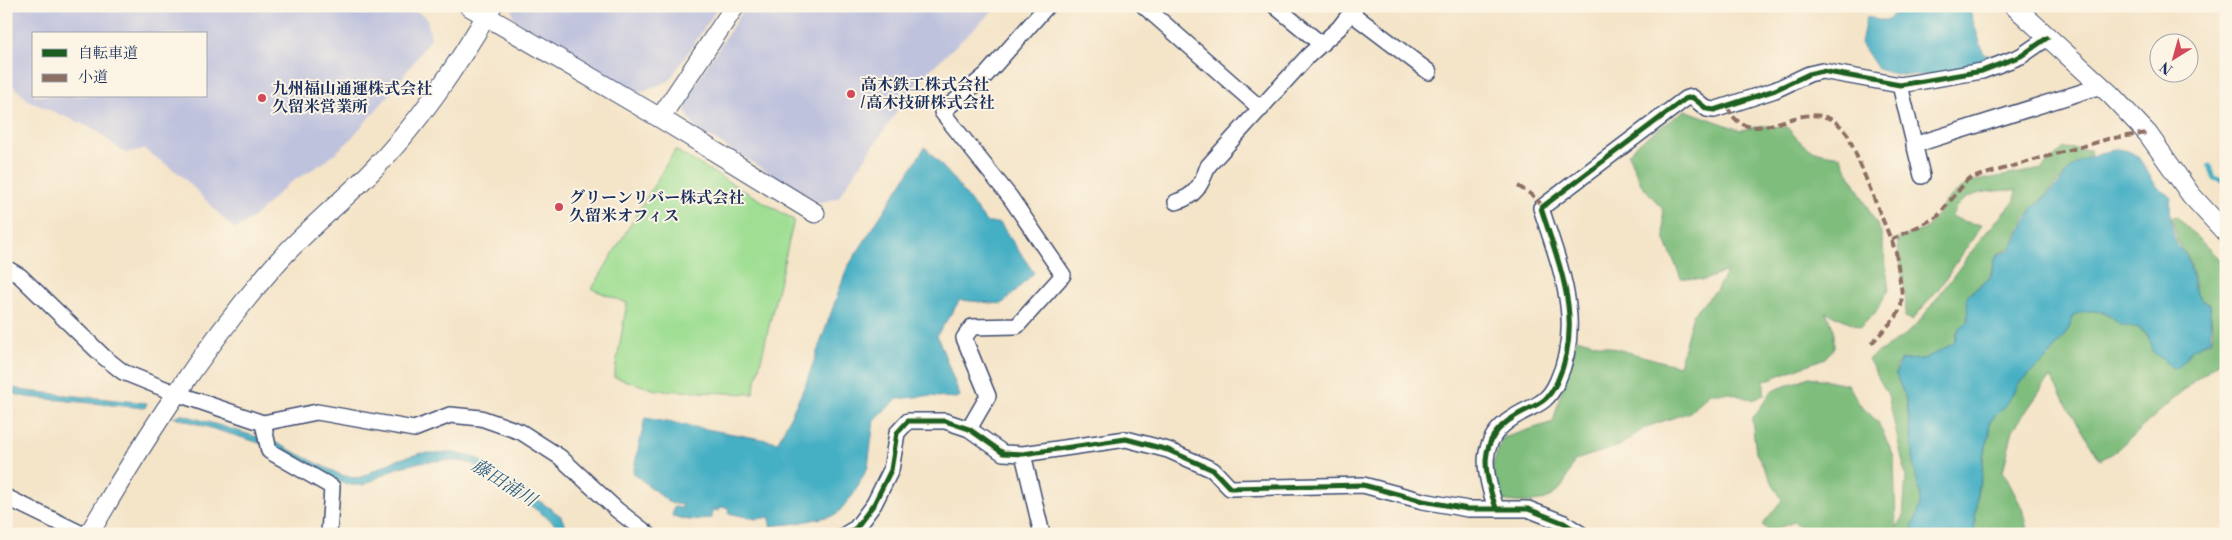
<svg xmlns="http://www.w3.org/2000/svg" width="2232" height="540" viewBox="0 0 2232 540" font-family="'Libre Bodoni','Noto Serif JP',serif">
  <rect width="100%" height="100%" fill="#fcf5e5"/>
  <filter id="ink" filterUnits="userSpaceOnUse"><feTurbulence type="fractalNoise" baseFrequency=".02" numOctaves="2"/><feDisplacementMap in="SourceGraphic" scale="10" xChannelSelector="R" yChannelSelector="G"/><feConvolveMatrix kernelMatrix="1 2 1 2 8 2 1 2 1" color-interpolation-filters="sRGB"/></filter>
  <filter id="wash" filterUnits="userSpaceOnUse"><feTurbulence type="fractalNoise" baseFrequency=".0096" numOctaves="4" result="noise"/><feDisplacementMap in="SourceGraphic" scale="20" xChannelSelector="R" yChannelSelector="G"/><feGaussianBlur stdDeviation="1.12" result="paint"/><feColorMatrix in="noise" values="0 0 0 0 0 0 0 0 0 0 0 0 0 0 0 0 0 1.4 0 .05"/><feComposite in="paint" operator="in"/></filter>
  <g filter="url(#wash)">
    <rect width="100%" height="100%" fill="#f4e4c8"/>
    <!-- industrial -->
    <path fill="#bfc2dd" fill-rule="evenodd" d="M 6,6 L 408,6 L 427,18 L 431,39 L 389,95 L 348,142 L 326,161 L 287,185 L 255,216 L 235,230 L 181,175 L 144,149 L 125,153 L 94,129 L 29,101 L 6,79 ZM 34,34 L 206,34 L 206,96 L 34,96 Z
      M 512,6 L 719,6 L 669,81 L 636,94 L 523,27 L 513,16 Z
      M 746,6 L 998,6 L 918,81 L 838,198 L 820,203 L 695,128 L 685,111 L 690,92 Z"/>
    <!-- green -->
    <path fill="#9fde93" stroke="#5d8678" d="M 675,150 L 794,220 L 753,394 L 656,390 L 614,377 L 627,303 L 592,289 Z"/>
    <!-- forest -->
    <path fill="#7fbd7d" stroke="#4d766e" d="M 1685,110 L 1740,130 L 1761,126 L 1787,127 C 1807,151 1810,151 1840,156 L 1881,232 L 1889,289 L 1875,313 L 1861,327 L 1826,312 L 1834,330 L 1834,348 L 1825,358 L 1764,381 L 1764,395 L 1753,400 L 1730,393 L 1710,393 L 1690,412 L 1646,427 L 1619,446 L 1575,460 C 1570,468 1568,477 1563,485 C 1548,507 1521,503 1499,500 L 1490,471 L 1503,438 L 1553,422 L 1576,338 L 1679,366 L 1693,314 L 1717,289 L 1727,271 L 1704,280 L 1681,278 L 1665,240 L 1662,208 L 1641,184 L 1628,154 L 1640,142 Z
      M 2064,148 L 2090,150 L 2091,154 L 2072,168 L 2034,207 L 2026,217 L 2011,247 L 1998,254 L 1994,260 L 1989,279 L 1968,294 L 1967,323 L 1956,333 L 1955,343 L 1924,359 L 1900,360 L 1896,367 L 1896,375 L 1906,400 L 1915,471 L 1920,491 L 1921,506 L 1910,534 L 1810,534 L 1794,522 L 1770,531 L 1762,525 L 1782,500 L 1756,453 L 1752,419 L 1772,391 L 1809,377 L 1848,384 L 1860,405 L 1878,422 L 1894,457 L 1896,528 L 1903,518 L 1906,477 L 1888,395 L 1868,359 L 1905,335 L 1919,322 L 1984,235 L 2015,200 L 2016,190 C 1993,191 1960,190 1952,216 L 1962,221 L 1982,225 L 1940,287 L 1912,320 L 1905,317 L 1906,303 L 1897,239 L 1926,229 L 1947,200 L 1969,182 L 2042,169 Z
      M 2176,216 L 2226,266 L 2225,358 L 2194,381 L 2113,453 L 2100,460 L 2050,377 L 2013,430 L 2003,471 L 2022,508 L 2028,534 L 1974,534 L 1977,493 L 1982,474 L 1984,451 L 1990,436 L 1989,423 L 2005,405 L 2023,378 L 2048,358 L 2068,330 L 2075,314 L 2085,310 L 2097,310 L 2127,325 L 2137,327 L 2148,336 L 2153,352 L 2174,368 L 2179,366 L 2195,346 L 2211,342 L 2213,336 L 2210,304 L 2202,301 L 2196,293 L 2190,261 L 2177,241 L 2172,218 Z"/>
    <!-- water -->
    <path fill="#45afc4" stroke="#306f91" d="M 1901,6 L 1968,6 L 1984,54 L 2004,58 C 1964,68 1918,85 1878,69 L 1861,43 L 1866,18 L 1868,17 L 1878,20 L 1888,20 Z
      M 925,147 L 951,176 L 987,223 L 1000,223 L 1034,273 L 1002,304 L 960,300 L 937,335 L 960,396 L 957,398 L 924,396 L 897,399 L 874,420 L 868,467 L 853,495 L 836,515 L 798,523 L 770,526 L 770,517 L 756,519 L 728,513 L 729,508 L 719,507 L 718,511 L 712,509 L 712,518 L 689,520 L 672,516 L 674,507 L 682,508 L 683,505 L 670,503 L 633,473 L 645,418 L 778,442 L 805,386 L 847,268 Z
      M 2118,149 C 2145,152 2142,169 2157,186 C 2162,192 2166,192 2171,198 C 2169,206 2172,234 2176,243 C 2179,249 2185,252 2188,259 C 2195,279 2188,294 2210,305 L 2211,340 L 2192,349 L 2178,368 L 2173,368 L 2152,351 L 2148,335 L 2139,328 L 2120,324 L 2104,312 L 2098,311 L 2085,311 L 2074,315 L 2068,330 L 2048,358 L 2022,380 L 2003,408 L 1989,422 L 1989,437 L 1983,455 L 1982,475 L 1977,490 L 1974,534 L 1910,534 L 1920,507 L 1920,492 L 1915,472 L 1907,401 L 1896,375 L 1900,360 L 1924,359 L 1954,343 L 1959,328 L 1968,321 L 1967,296 L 1991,277 L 1994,260 L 1998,255 L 2011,249 L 2033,208 L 2059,184 L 2070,169 L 2082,160 L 2100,153 Z
      M 6,386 L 26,391 L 147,403 L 145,408 L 27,397 L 6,392 Z
      M 181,414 L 274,442 L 341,475 L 355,478 L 361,477 L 396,460 L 422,453 L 455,453 L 479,459 L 561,516 L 568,534 L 559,534 L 556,526 L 549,519 L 473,464 L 464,462 L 445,460 L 421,462 L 396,468 L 364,485 L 351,485 L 339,482 L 273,447 L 174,417 Z"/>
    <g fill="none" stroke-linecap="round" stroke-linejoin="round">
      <!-- stream -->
      <path stroke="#45afc4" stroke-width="5" d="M 2209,166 L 2214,178 L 2226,182"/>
    </g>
  </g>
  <g filter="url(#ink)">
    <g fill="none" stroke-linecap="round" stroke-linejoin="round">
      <!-- minor casing -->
      <g stroke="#3c4a6e" stroke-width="18">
        <path id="minor" d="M 1144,6 L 1261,109
          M 1275,6 L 1321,44
          M 1351,13 L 1429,72
          M 1900,85 L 1922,176
          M 1914,145 L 2101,86
          M 1176,202 C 1196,196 1201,185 1208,166 L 1308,56 L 1339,28 L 1356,6
          M 6,268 L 20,276 L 104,357 L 123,372 L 175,393 L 263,423 L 317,412 L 414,429 L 450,415 L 481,418 L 521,432 L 560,457 L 617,510 L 648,534
          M 263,423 L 269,451 L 332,487 L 329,534
          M 969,429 L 988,396 L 964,338 L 972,327 L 1017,326 L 1063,275 L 1010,197 L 942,112 L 986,75 L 1047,6
          M 1023,454 L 1042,534
          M 6,497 L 82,534
          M 1496,508 C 1484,473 1476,440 1514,417 C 1534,404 1546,406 1557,382 C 1585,322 1559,265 1541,208 L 1685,99 L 1692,97 L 1707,109 L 1714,110 L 1775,90 L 1809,74 L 1822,71 L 1900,85 L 1982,71 L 2021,56 L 2047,38
          M 846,534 L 856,528 L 874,504 L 891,470 L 897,433 L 908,421 L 945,421 L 969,429 L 1003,453 L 1023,454 L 1126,439 L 1168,450 L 1213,470 L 1230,488 L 1363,485 L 1423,501 L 1468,509 L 1528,509 L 1564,523 L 1581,534"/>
      </g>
      <!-- tertiary casing -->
      <g stroke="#3c4a6e" stroke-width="21">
        <path id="tertiary" d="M 469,6 L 660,118 L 815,213
          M 2014,6 L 2111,95 L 2148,134 L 2191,195 L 2226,233
          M 660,118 L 735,6
          M 89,534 C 144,439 202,349 274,266 C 303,233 338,205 369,174 C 418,125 457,66 492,6"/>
      </g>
      <!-- minor -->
      <use href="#minor" stroke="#fff" stroke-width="15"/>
      <!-- tertiary -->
      <use href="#tertiary" stroke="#fff" stroke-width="19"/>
      <!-- quiet -->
      <path stroke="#8d6e63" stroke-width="4" stroke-dasharray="8 4" stroke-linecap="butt" d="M 1727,106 C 1753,163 1810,80 1848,135 L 1896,252 L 1902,294 L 1901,306 L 1896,317 L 1869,346
        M 1518,186 L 1532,195 L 1543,206
        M 1891,240 L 1937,217 L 1968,179 L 2108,139 L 2147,133"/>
      <!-- cycleway casing -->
      <g stroke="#fcf5e5" stroke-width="8">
        <path id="cycleway" d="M 1496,508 C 1484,473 1476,440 1514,417 C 1534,404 1546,406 1557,382 C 1585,322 1559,265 1541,208 L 1685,99 L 1692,97 L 1707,109 L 1714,110 L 1775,90 L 1809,74 L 1822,71 L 1900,85 L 1982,71 L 2021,56 L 2047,38
          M 846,534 L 856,528 L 874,504 L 891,470 L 897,433 L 908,421 L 945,421 L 969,429 L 1003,453 L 1023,454 L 1126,439 L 1168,450 L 1213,470 L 1230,488 L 1363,485 L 1423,501 L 1468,509 L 1528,509 L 1564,523 L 1581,534"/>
      </g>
      <!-- cycleway -->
      <use href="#cycleway" stroke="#1b5e20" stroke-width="5"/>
    </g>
  </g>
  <!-- markers -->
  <g fill="#d1495b" stroke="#fcf5e5" stroke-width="2">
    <circle cx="851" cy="94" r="5"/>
    <circle cx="262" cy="98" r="5"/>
    <circle cx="559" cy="207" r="5"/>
  </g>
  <g text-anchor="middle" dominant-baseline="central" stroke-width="4" stroke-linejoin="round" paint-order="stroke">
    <!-- poi labels -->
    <g font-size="16" font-weight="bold" fill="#1b2f5e" stroke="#fcf5e5" text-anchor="start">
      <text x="861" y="85">高木鉄工株式会社<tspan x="861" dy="18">/ 高木技研株式会社</tspan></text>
      <text x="272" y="89">九州福山通運株式会社<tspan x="272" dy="18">久留米営業所</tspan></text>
      <text x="569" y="198">グリーンリバー株式会社<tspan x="569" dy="18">久留米オフィス</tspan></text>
    </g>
    <!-- water labels -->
    <g font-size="18" font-style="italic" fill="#2a5c82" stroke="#fcf5e5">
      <text transform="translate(504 483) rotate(32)">藤田浦川</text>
    </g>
  </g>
  <!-- margin -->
  <rect width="2232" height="540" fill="none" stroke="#fcf5e5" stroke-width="25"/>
  <!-- legend -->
  <rect x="32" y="32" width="175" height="65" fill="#fcf5e5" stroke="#a2a6af"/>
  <rect x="42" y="49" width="25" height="8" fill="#1b5e20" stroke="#a2a6af"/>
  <text x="78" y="58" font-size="15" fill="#1b2f5e">自転車道</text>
  <rect x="42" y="74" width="25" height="8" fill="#8d6e63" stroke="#a2a6af"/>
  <text x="78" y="82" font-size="15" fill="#1b2f5e">小道</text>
  <!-- north arrow -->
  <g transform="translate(2174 58) rotate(217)"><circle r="24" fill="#fcf5e5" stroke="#a2a6af"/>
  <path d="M0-4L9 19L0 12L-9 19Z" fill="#d1495b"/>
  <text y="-8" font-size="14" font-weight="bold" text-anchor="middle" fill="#1b2f5e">N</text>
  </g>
</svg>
